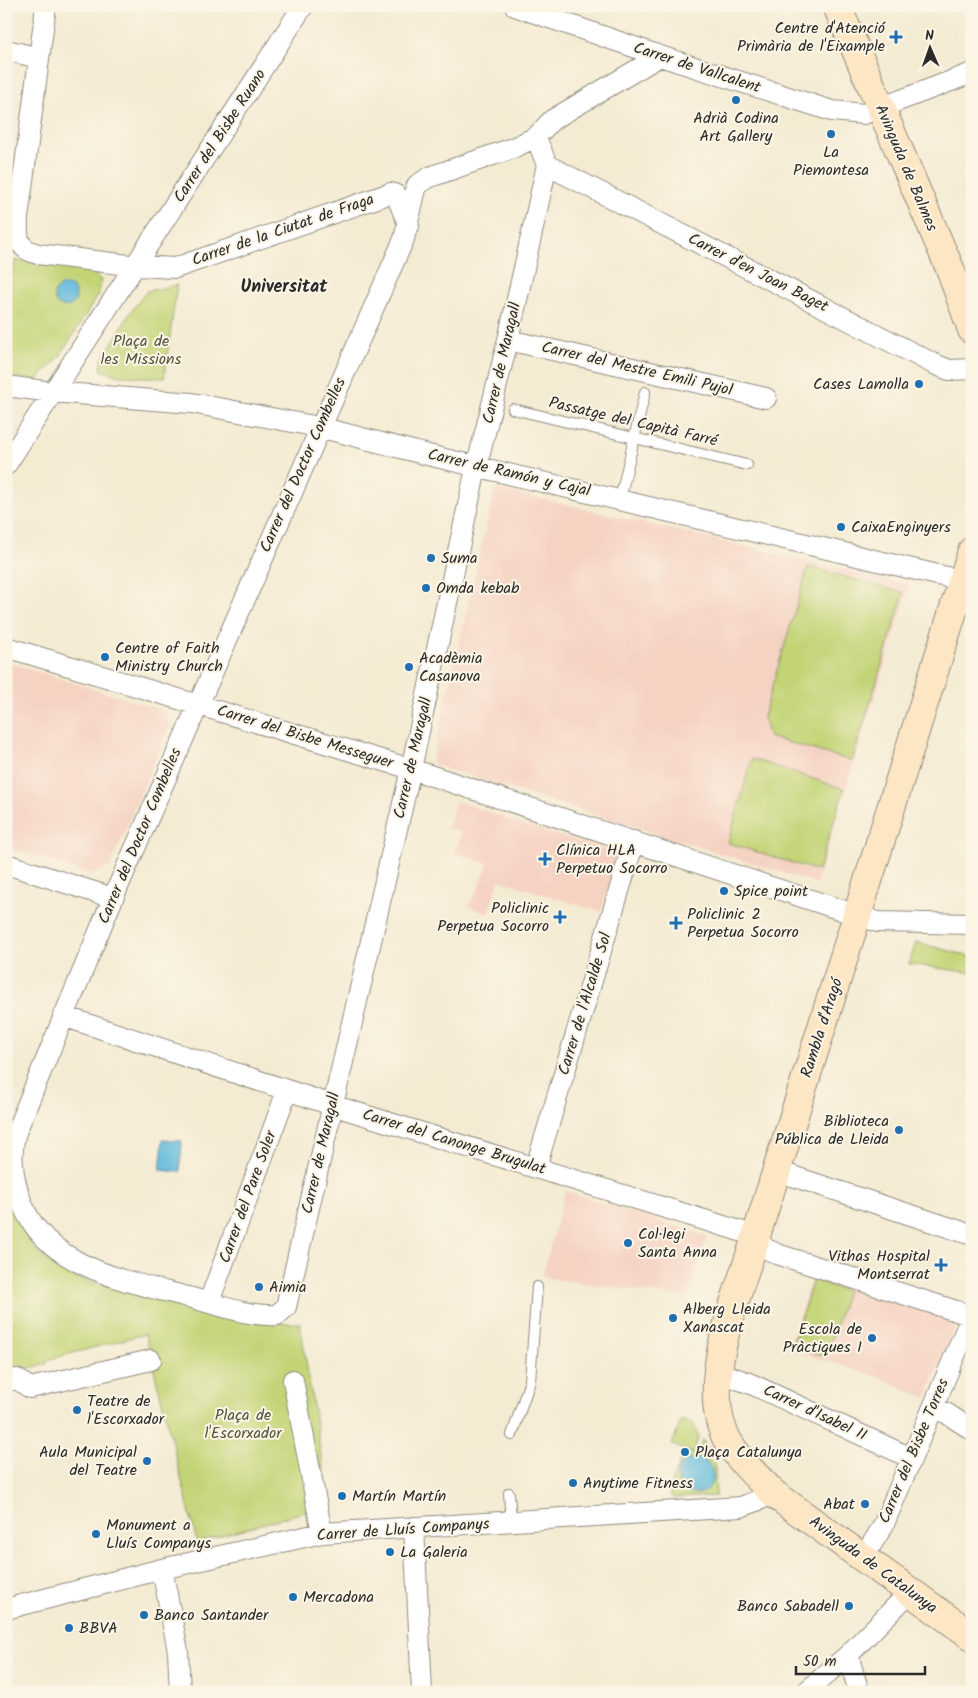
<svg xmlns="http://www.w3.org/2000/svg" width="978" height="1698" viewBox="0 0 978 1698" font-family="Kalam,sans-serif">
  <rect width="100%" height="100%" fill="#fcf5e5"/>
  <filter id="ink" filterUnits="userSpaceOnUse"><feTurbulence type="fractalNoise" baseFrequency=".02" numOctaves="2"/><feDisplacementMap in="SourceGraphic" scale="10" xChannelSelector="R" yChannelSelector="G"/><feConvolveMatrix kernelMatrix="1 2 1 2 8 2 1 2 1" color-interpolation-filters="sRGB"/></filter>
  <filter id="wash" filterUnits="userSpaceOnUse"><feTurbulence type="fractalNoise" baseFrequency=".0096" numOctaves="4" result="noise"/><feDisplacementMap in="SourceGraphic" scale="20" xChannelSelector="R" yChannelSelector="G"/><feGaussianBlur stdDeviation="1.12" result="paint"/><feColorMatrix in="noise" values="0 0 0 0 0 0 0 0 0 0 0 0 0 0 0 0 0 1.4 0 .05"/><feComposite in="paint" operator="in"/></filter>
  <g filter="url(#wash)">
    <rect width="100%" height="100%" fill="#f4ebd3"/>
    <!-- built -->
    <path fill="#f5d2c2" d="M 495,488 L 910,585 L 816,883 L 431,764 Z
      M 6,662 L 165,711 L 170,724 L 110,866 L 91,874 L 6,847 Z
      M 456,801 L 505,817 L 505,819 L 613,852 L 617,863 L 601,912 L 499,880 L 488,914 L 468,906 L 478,890 L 488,864 L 455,853 L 461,832 L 447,828 Z
      M 565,1191 L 707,1236 L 688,1298 L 542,1277 Z
      M 812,1276 L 952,1318 L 955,1327 L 926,1398 L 878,1377 L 789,1349 Z"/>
    <!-- green -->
    <path fill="#c3d476" stroke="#778050" d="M 15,260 L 86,270 L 92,272 L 101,280 L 99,294 L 58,359 L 37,380 L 6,376 L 6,303 Z
      M 177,285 L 164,378 L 119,376 L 101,370 L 102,359 L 132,310 L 147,291 Z
      M 808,567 L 904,593 L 852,761 L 769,737 L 763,717 Z
      M 752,759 L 844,789 L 818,871 L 728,843 Z
      M 916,942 L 972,957 L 972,973 L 909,964 Z
      M 6,1194 C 15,1213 24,1235 38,1252 C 49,1265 71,1275 88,1281 L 273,1323 L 300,1323 L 329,1505 L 197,1542 L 145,1334 L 47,1360 L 47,1364 L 6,1373 Z
      M 813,1280 L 847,1291 L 826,1356 L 792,1346 Z
      M 681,1420 L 692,1423 L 699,1436 L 693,1453 L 672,1445 Z
      M 703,1440 L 715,1463 L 716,1496 L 675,1498 L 671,1496 L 669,1489 L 683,1452 L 697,1455 Z"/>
    <!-- water -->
    <path fill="#5eb9dc" stroke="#447284" d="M54 296a11 11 0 1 1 22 0a11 11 0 1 1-22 0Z
      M 163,1140 L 182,1141 L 180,1172 L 160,1170 Z
      M677 1476a18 18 0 1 1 36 0a18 18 0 1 1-36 0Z"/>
  </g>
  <g filter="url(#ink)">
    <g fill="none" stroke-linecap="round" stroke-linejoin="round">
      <!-- lane casing -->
      <g stroke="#908b7f" stroke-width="12">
        <path id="lane" d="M 513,409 L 747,465
          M 620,499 L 645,392
          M 512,1435 L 530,1381 L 537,1287
          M 509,1493 L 511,1522"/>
      </g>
      <!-- street casing -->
      <g stroke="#908b7f" stroke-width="22">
        <path id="street" d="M 46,6 L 18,218 C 17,237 17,249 38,254 L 137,266 L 175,268 L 391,193 L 396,195 L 409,226
          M 515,6 L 660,56 L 832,111 L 864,114 L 972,73
          M 6,50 L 39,58
          M 536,137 L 547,165 L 508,340 L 475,473 L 411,769 L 286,1307 L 277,1315 C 247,1317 217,1304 188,1297 C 123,1280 37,1266 18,1191 C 12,1171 10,1152 16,1132 L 113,898 L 404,239 L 417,185 L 430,177 L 513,148 L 536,137 L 552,120 L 660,56
          M 547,165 L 932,363 L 949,370 L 972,369
          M 508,340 L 766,398
          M 6,386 L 52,392 L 192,403 L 319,427 L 432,456 L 972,583
          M 6,465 L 303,6
          M 6,647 L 411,769 L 878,922 L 972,924
          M 6,864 L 113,898
          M 63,1016 L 332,1105 L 756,1236 L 765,1248 L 777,1254 L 972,1316
          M 536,1167 L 634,841
          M 777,1171 L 972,1235
          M 209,1302 L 287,1091
          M 717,1372 L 749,1383 L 911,1458
          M 293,1380 L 322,1533
          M 6,1381 L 17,1379 L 30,1388 L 151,1360
          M 932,1409 L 946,1413 L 972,1430
          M 414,1527 L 422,1692
          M 863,1558 L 883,1526 L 972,1315
          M 162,1569 L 178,1651 L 180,1692
          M 6,1609 L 162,1569 L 322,1533 L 741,1507 L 774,1494
          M 848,1655 L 859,1692
          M 806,1692 L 848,1655 L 910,1592"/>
      </g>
      <!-- secondary casing -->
      <g stroke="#908b7f" stroke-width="30">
        <path id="secondary" d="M 837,6 L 951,271 L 972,330
          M 972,551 L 756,1236 C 740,1292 695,1387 729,1443 C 741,1462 758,1478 774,1494 L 972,1636"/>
      </g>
      <!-- lane -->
      <use href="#lane" stroke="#fff" stroke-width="10"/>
      <!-- street -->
      <use href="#street" stroke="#fff" stroke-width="20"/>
      <!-- secondary -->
      <use href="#secondary" stroke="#fce6c4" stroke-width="28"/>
    </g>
  </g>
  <!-- markers -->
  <g fill="#1f6fb2" stroke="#fcf5e5" stroke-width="2">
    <path d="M893.5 29.5h5v5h5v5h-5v5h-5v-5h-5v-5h5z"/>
    <circle cx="736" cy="100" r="5"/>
    <circle cx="831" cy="134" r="5"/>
    <circle cx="919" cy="384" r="5"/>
    <circle cx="841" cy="527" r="5"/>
    <circle cx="431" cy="558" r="5"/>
    <circle cx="426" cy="588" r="5"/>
    <circle cx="105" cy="657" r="5"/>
    <circle cx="409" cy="667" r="5"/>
    <path d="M542.5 851.5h5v5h5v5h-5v5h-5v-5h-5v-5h5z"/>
    <circle cx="724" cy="891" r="5"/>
    <path d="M557.5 909.5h5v5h5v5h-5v5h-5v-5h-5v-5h5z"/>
    <path d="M673.5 915.5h5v5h5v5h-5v5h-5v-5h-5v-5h5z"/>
    <circle cx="899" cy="1130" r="5"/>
    <circle cx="628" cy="1243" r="5"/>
    <path d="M938.5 1257.5h5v5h5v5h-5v5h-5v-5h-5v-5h5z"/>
    <circle cx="259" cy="1287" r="5"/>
    <circle cx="673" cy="1318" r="5"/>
    <circle cx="872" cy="1338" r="5"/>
    <circle cx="77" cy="1410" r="5"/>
    <circle cx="685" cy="1452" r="5"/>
    <circle cx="147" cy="1461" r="5"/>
    <circle cx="573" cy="1483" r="5"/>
    <circle cx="342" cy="1496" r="5"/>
    <circle cx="865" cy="1504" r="5"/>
    <circle cx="96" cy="1534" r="5"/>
    <circle cx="390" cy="1552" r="5"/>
    <circle cx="293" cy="1597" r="5"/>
    <circle cx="849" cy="1606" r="5"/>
    <circle cx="144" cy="1615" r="5"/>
    <circle cx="69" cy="1628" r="5"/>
  </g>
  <g text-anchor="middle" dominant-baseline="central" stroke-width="4" stroke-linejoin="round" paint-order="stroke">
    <!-- poi labels -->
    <g font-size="16" fill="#2b2b2b" stroke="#fcf5e5" text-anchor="start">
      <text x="885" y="28" text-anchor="end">Centre d'Atenció<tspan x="885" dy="18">Primària de l'Eixample</tspan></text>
      <text x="736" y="118" text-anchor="middle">Adrià Codina<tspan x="736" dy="18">Art Gallery</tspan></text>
      <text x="831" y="152" text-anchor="middle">La<tspan x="831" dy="18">Piemontesa</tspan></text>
      <text x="909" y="384" text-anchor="end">Cases Lamolla</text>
      <text x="851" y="527">CaixaEnginyers</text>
      <text x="441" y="558">Suma</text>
      <text x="436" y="588">Omda kebab</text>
      <text x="115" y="648">Centre of Faith<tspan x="115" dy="18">Ministry Church</tspan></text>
      <text x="419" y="658">Acadèmia<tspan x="419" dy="18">Casanova</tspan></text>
      <text x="556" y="850">Clínica HLA<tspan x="556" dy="18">Perpetuo Socorro</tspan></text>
      <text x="734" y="891">Spice point</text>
      <text x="549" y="908" text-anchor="end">Policlinic<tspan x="549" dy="18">Perpetua Socorro</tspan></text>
      <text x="687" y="914">Policlinic 2<tspan x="687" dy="18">Perpetua Socorro</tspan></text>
      <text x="889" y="1121" text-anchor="end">Biblioteca<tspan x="889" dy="18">Pública de Lleida</tspan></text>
      <text x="638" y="1234">Col·legi<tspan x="638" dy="18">Santa Anna</tspan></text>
      <text x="930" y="1256" text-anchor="end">Vithas Hospital<tspan x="930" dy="18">Montserrat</tspan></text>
      <text x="269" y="1287">Aimia</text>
      <text x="683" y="1309">Alberg Lleida<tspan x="683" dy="18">Xanascat</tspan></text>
      <text x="862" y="1329" text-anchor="end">Escola de<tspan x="862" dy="18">Pràctiques I</tspan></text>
      <text x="87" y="1401">Teatre de<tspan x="87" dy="18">l'Escorxador</tspan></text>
      <text x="137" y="1452" text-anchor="end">Aula Municipal<tspan x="137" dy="18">del Teatre</tspan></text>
      <text x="695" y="1452">Plaça Catalunya</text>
      <text x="583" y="1483">Anytime Fitness</text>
      <text x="352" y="1496">Martín Martín</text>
      <text x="855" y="1504" text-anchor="end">Abat</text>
      <text x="106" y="1525">Monument a<tspan x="106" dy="18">Lluís Companys</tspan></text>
      <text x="400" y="1552">La Galeria</text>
      <text x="303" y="1597">Mercadona</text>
      <text x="839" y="1606" text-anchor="end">Banco Sabadell</text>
      <text x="154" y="1615">Banco Santander</text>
      <text x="79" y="1628">BBVA</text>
    </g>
    <!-- street labels -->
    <g font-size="16" fill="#2b2b2b" stroke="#fcf5e5">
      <text transform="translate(697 68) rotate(18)">Carrer de Vallcalent</text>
      <text transform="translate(220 136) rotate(-57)">Carrer del Bisbe Ruano</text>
      <text transform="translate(906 168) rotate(67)">Avinguda de Balmes</text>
      <text transform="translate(283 230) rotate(-19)">Carrer de la Ciutat de Fraga</text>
      <text transform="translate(758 273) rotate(27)">Carrer d'en Joan Baget</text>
      <text transform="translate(502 363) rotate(-77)">Carrer de Maragall</text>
      <text transform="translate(637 369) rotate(13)">Carrer del Mestre Emili Pujol</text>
      <text transform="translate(633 422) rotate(13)">Passatge del Capità Farré</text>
      <text transform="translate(303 465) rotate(-66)">Carrer del Doctor Combelles</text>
      <text transform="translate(509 473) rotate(13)">Carrer de Ramón y Cajal</text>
      <text transform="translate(305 737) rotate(17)">Carrer del Bisbe Messeguer</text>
      <text transform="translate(413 758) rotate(-77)">Carrer de Maragall</text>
      <text transform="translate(140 836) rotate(-67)">Carrer del Doctor Combelles</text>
      <text transform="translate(585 1004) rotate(-73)">Carrer de l'Alcalde Sol</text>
      <text transform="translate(822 1028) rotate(-72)">Rambla d'Aragó</text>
      <text transform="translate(454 1142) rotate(17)">Carrer del Canonge Brugulat</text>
      <text transform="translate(321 1153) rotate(-77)">Carrer de Maragall</text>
      <text transform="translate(248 1197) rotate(-70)">Carrer del Pare Soler</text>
      <text transform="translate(815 1413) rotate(25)">Carrer d'Isabel II</text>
      <text transform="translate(914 1451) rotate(-67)">Carrer del Bisbe Torres</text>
      <text transform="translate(403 1530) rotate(-4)">Carrer de Lluís Companys</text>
      <text transform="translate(873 1565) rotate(36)">Avinguda de Catalunya</text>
    </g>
    <!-- park labels -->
    <g font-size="16" fill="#51553e" stroke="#fcf5e5">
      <text x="141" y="341">Plaça de<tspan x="141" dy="18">les Missions</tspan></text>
      <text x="243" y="1415">Plaça de<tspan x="243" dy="18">l'Escorxador</tspan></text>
    </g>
    <!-- neighbourhood labels -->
    <g font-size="18" font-weight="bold" fill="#2b2b2b" stroke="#fcf5e5">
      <text x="284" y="287">Universitat</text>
    </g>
  </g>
  <!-- margin -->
  <rect width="978" height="1698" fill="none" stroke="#fcf5e5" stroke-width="25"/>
  <!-- north arrow -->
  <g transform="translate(930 48) rotate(358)" stroke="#fcf5e5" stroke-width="4" paint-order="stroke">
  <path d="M0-4L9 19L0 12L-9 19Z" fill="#2b2b2b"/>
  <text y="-8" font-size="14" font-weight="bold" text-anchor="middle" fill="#2b2b2b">N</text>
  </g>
  <!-- scale -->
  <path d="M796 1666v8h129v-8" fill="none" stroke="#2b2b2b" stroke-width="2.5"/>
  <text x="803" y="1666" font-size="15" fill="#2b2b2b" stroke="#fcf5e5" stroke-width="4" paint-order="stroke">50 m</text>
</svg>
